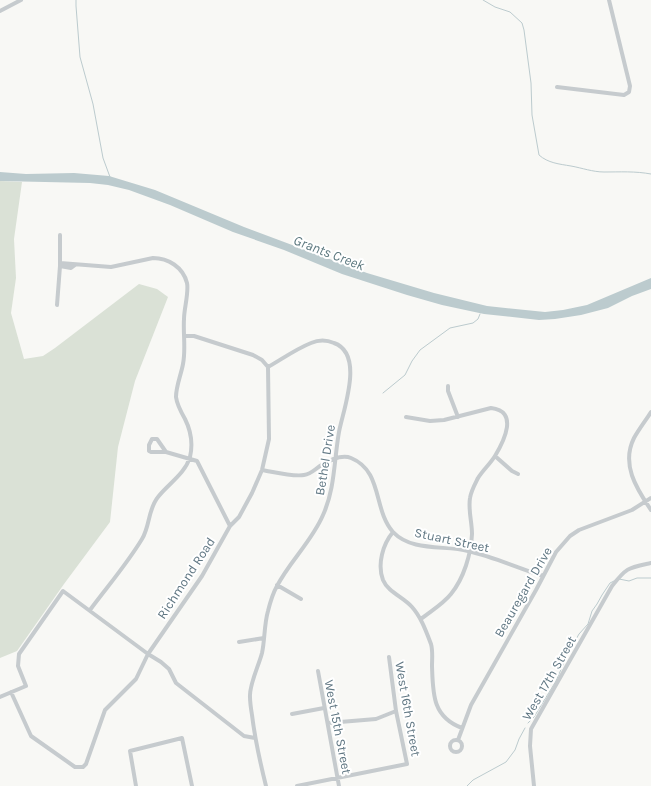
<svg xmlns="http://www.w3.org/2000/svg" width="651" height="786" viewBox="0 0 651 786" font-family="Karla,sans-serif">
  <rect width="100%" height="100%" fill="#f8f8f5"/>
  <!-- green -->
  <path fill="#dae1d6" d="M 0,181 L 22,182 L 14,239 L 16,278 L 11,313 L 24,359 L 43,356 L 55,348 L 139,284 L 157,289 L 168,297 L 135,381 L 118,447 L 110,522 L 64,584 L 17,651 L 0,658 Z"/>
  <!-- water -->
  <path fill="#bccbce" d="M 0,172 L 26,174 L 74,173 L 109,176 L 155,190 L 244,227 L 367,273 L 434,293 L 487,306 L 545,312 L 563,310 L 587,305 L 651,278 L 651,289 L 632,296 L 608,308 L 581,315 L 555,319 L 539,320 L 484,314 L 442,305 L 407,295 L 342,274 L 284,250 L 233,232 L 170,205 L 129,190 L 108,185 L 90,183 L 0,181 Z"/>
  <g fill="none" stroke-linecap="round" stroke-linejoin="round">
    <!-- stream -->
    <path stroke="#bccbce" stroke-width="1" d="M 76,0 L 76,6 L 80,57 L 93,104 L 103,158 L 110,177
      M 483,0 L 495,7 L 510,12 L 522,23 L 524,30 L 531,83 L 532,115 L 539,155 C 548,163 559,164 571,166 C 582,168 593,172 604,172 C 620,172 635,171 651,174
      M 383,393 L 405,375 L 412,361 L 420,350 L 450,328 L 473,323 L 478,319 L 480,314
      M 619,579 L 629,581 L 637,578 L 651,578
      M 528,723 L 534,717 L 556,681 L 566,658 L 568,648 L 575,641 L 579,634 L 588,624 L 592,611 L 597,604 L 602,595 L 610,583 L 614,581
      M 467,786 L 473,780 L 506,762 L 515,750 L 519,739 L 525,728"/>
    <!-- minor -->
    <path stroke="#c6cbce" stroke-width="4" d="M 0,11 L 21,0
      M 557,87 L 624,95 L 629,92 L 630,86 L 609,0
      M 60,263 L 111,267 L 153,258 C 168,258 183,267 187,283 C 189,292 184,309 184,319 C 183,334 186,349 183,364 C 181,375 176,386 176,397 C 177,405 181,412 185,419 C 191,431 193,444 190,457 C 185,474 168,484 158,497 C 148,509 150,526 142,539 C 127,564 107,587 90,610
      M 60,266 L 71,268 L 75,265
      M 57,305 L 60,266 L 60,235
      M 448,386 L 448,391 L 458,417
      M 651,412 C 646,420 639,429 634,438 C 621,464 636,488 651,510
      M 406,417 L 430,421 L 444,420 L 491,408 C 519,411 504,441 495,456 C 490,464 483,470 478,478 C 475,484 471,491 470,498 C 468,510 472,522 472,534 C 471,554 464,578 451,594 C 443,604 431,611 421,619
      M 166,452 L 151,452 L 149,451 L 149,445 L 152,439 L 157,439 L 166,452 L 197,461 L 230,526
      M 495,456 L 512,471 L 518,474
      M 262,470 C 274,472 293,477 304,475 C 311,474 314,470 320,466 C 328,461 341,454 351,458 C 383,471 373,510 393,532 C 412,552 445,545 468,551 C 494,557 518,568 543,576
      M 393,532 C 383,544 377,564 383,580 C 388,592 403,597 412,607 C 421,617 426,631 431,644 C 433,651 432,659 432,666 C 433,693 432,717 462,728
      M 277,585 L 301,599
      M 239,642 L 264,638
      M 318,671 L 339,786
      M 11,692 L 31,736 L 75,767 L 83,767 L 86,764 L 105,710 L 136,679 L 148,654 L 202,576 L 230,526 L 239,517 L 252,493 L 262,470 L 269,439 L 268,367 L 262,360 L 253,355 L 194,336 L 184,336
      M 0,697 L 26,686 L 18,666 L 19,654 L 63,591 L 148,654 L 161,662 L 169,669 L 176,683 L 244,736 L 255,738
      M 292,714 L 324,708
      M 328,723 L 376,719 L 396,711
      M 458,740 L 471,705 L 536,590 L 556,552 L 570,536 L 579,530 L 632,510 L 651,498
      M450 746a6 6 0 1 1 12 0a6 6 0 1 1-12 0Z
      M 136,786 L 130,751 L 182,738 L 192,786
      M 266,786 C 260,762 255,739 252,715 C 251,709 250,703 250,697 C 249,685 259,665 262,653 C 265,639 264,625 268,611 C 270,603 273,593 277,586 C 290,561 312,541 323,515 C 335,489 334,460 339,432 C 343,410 365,354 334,343 C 327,340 318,340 311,343 C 296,349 282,359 268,367
      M 297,786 L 407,764 L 396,711 L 389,657
      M 534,786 L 530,746 L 531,729 L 612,586 C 627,567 628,568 651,563"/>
  </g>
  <g text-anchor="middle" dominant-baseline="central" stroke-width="4" stroke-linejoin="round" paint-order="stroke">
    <!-- street labels -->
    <g font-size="13" fill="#607783" stroke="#fff">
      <text transform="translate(325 460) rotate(-81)">Bethel Drive</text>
      <text transform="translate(452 540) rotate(12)">Stuart Street</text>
      <text transform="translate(186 578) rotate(-57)">Richmond Road</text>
      <text transform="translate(523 592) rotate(-60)">Beauregard Drive</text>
      <text transform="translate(549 678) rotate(-60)">West 17th Street</text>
      <text transform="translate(408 709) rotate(80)">West 16th Street</text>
      <text transform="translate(338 727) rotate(79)">West 15th Street</text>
    </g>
    <!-- water labels -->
    <g font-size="14" font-style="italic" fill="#5b777e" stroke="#fff">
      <text transform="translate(329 253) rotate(21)">Grants Creek</text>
    </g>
  </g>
</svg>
